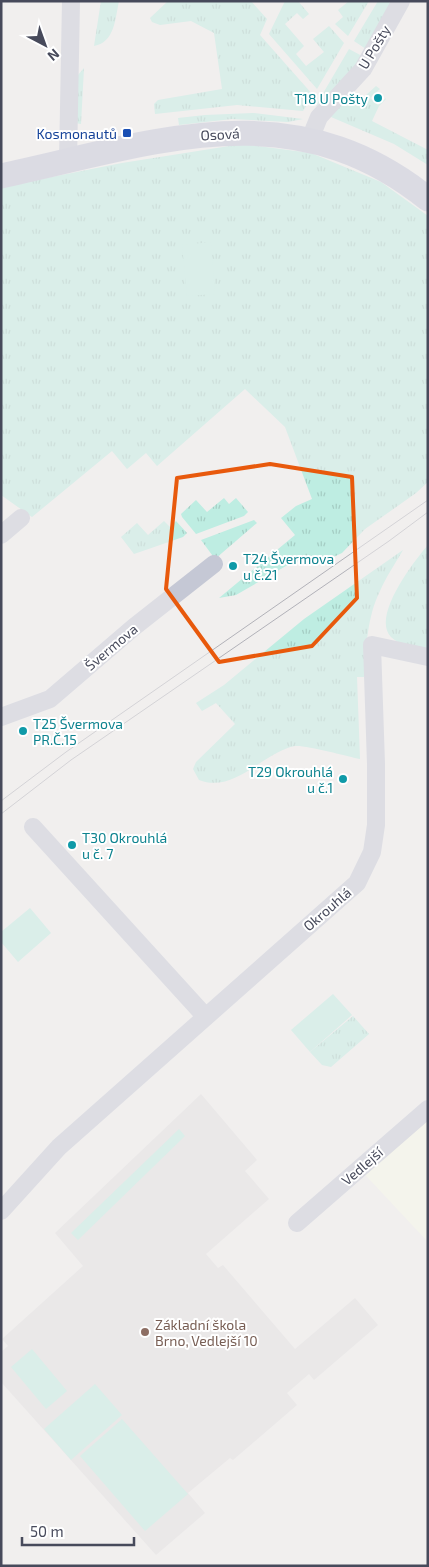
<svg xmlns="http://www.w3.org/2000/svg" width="429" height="1567" viewBox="0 0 429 1567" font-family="'Exo 2',sans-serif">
  <defs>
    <pattern id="grass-tufts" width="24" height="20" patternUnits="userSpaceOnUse" patternTransform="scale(1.25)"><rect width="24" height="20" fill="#beede2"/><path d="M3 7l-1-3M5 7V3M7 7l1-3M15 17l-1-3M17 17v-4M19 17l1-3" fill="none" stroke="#a5cdc4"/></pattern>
  </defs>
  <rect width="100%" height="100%" fill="#f1efee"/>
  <!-- commercial -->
  <path fill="#f9fbe8" d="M 428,1098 L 428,1242 L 354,1163 Z"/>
  <!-- education -->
  <path fill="#e2e0e0" d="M 201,1094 L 257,1160 L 245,1171 L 269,1199 L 206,1254 L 218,1268 L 223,1265 L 295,1349 L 355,1298 L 378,1325 L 314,1380 L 309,1374 L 287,1393 L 297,1405 L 233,1460 L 230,1458 L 188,1493 L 205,1513 L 156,1555 L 1,1382 L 1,1352 L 8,1346 L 2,1339 L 83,1266 L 55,1233 Z"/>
  <!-- grass -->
  <path fill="url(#grass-tufts)" d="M 101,1 L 119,1 C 115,19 115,42 94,46 Z
    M 168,1 L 251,1 L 267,19 L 260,35 L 313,95 L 303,111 L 237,105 L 155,114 L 154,104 L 158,100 L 222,89 L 214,33 L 191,21 L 160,25 L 152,22 L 150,18 Z
    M 285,1 L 298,1 L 309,14 L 303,19 L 297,13 L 285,24 L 304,46 L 296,54 L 306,66 L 324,52 L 313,39 L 329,26 L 344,43 L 317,89 L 269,34 Z
    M 349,1 L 369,1 L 348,36 L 335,24 L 343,17 L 338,10 Z
    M 378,1 L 388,1 L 391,4 L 366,49 L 354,41 Z
    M 349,49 L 362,56 L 344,81 L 315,107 Z
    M 84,68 L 81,124 L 75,123 L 78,75 Z
    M 376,86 L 380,89 L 370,98 L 378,105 L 386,98 L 386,99 L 379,106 L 372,121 L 428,150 L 428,165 L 394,144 L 331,117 L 333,112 L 349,94 L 365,96 Z
    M 253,113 L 303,119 L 288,122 L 232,119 L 179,125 L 178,118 L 205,115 Z
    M 242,144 L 311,153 L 381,182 L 428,216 L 428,482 L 416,493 L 365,529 L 342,553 L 327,560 L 308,558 L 286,566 L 236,595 L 219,598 L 295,535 L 281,518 L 296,506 L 312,499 L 285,427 L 245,389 L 157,466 L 146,453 L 127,469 L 112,451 L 32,517 L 1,495 L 1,187 L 122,163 Z
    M 224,498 L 229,504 L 236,498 L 248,512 L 244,516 L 196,534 L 182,517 L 181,514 L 196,500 L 207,512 Z
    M 254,520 L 257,523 L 215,559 L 201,540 Z
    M 164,521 L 170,527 L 176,521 L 187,533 L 183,537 L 134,554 L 121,537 L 137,523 L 148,535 Z
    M 428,545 L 428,649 C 416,647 400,646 391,637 C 371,617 414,561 428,545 Z
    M 403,550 C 395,564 386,577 380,591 C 367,617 366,648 364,677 L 357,677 L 360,759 C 346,756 307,745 295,746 C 263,752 235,794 199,780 L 193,769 L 196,762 L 235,724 L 216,703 L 202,711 L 196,703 L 224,685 L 304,619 Z
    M 353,1016 L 369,1034 L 331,1067 L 322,1065 L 310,1052 Z"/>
  <!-- pitch -->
  <path fill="#beede2" d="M 211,242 L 215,294 L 187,296 L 182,245 Z
    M 30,908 L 51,933 L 18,962 L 1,942 L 1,932 Z
    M 333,994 L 352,1015 L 310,1052 L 291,1030 Z
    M 179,1129 L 185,1136 L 78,1240 L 71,1233 Z
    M 32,1349 L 67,1391 L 46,1409 L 11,1367 Z
    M 95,1384 L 122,1415 L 71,1460 L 44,1429 Z
    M 122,1419 L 188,1494 L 145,1531 L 80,1456 Z"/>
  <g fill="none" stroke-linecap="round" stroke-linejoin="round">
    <!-- street -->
    <path stroke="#c5c8d5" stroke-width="18" d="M 310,139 L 319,117 L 363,69 L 401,1
      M 68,161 L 71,1
      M 1,535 L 21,518
      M 1,717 L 50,699 L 134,627 L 214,564
      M 33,827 L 205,1016
      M 1,1211 L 59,1147 L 357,883 L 372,852 L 376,825 L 376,764 L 372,645 L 428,657
      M 297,1223 L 428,1109"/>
    <!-- secondary -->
    <path stroke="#c2c4d6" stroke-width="25" d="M 1,176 C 154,143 291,89 428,199"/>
    <!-- tram -->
    <path stroke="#b1b1b8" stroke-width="1" d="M 1,801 L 66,752 L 428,500
      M 1,814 L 71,760 L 389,541 L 428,512"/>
  </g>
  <!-- marked area -->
  <path d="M0 0H429V1567H0ZM 270,464 L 352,477 L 357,598 L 312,646 L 219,662 L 166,589 L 177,478 Z" fill="#f1efee" fill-opacity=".55" fill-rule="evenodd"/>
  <path fill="none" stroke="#e8590c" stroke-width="4" stroke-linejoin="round" d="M 270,464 L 352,477 L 357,598 L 312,646 L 219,662 L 166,589 L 177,478 Z"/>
  <!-- markers -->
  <g fill="#0f9aa8" stroke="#fff" stroke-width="2">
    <circle cx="378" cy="98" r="5"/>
    <circle cx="233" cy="566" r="5"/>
    <circle cx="23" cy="731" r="5"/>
    <circle cx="343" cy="779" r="5"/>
    <circle cx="72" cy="845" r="5"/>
  </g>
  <rect fill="#1a4fb4" stroke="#fff" stroke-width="2" x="122" y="128" width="10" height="10" rx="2.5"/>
  <circle fill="#8d6e63" stroke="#fff" stroke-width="2" cx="145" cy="1332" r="5"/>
  <g text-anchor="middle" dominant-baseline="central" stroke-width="4" stroke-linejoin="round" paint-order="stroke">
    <!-- street labels -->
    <g font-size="14" fill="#474a5b" stroke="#fff">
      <text transform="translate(374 47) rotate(-59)">U Pošty</text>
      <text transform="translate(220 134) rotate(-3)">Osová</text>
      <text transform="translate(111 647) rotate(-40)">Švermova</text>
      <text transform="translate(327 909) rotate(-41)">Okrouhlá</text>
      <text transform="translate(362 1166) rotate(-41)">Vedlejší</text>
    </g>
    <!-- culture labels -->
    <g font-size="14" fill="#0d838f" stroke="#fff" text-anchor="start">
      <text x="368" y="98" text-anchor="end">T18 U Pošty</text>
      <text x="243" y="558">T24 Švermova<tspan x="243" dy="16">u č.21</tspan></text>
      <text x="33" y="723">T25 Švermova<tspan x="33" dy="16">PR.Č.15</tspan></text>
      <text x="333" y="771" text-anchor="end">T29 Okrouhlá<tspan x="333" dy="16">u č.1</tspan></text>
      <text x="82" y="837">T30 Okrouhlá<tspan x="82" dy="16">u č. 7</tspan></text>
    </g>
    <!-- transit labels -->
    <g font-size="14" fill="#164399" stroke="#fff" text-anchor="end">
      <text x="117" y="133">Kosmonautů</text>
    </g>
    <!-- education labels -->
    <g font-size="14" fill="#785e54" stroke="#fff" text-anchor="start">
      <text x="155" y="1324">Základní škola<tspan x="155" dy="16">Brno, Vedlejší 10</tspan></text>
    </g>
  </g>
  <!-- border -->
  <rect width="429" height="1567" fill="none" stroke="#474a5b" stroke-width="5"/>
  <!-- north arrow -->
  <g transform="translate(45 45) rotate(139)" stroke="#ffffff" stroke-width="4" paint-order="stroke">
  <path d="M0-4L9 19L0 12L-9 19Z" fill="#474a5b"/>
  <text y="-8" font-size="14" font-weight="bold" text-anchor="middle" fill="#474a5b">N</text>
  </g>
  <!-- scale -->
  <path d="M22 1537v8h112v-8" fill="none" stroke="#474a5b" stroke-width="2.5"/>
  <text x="30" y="1537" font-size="15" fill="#474a5b" stroke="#ffffff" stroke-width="4" paint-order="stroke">50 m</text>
</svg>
